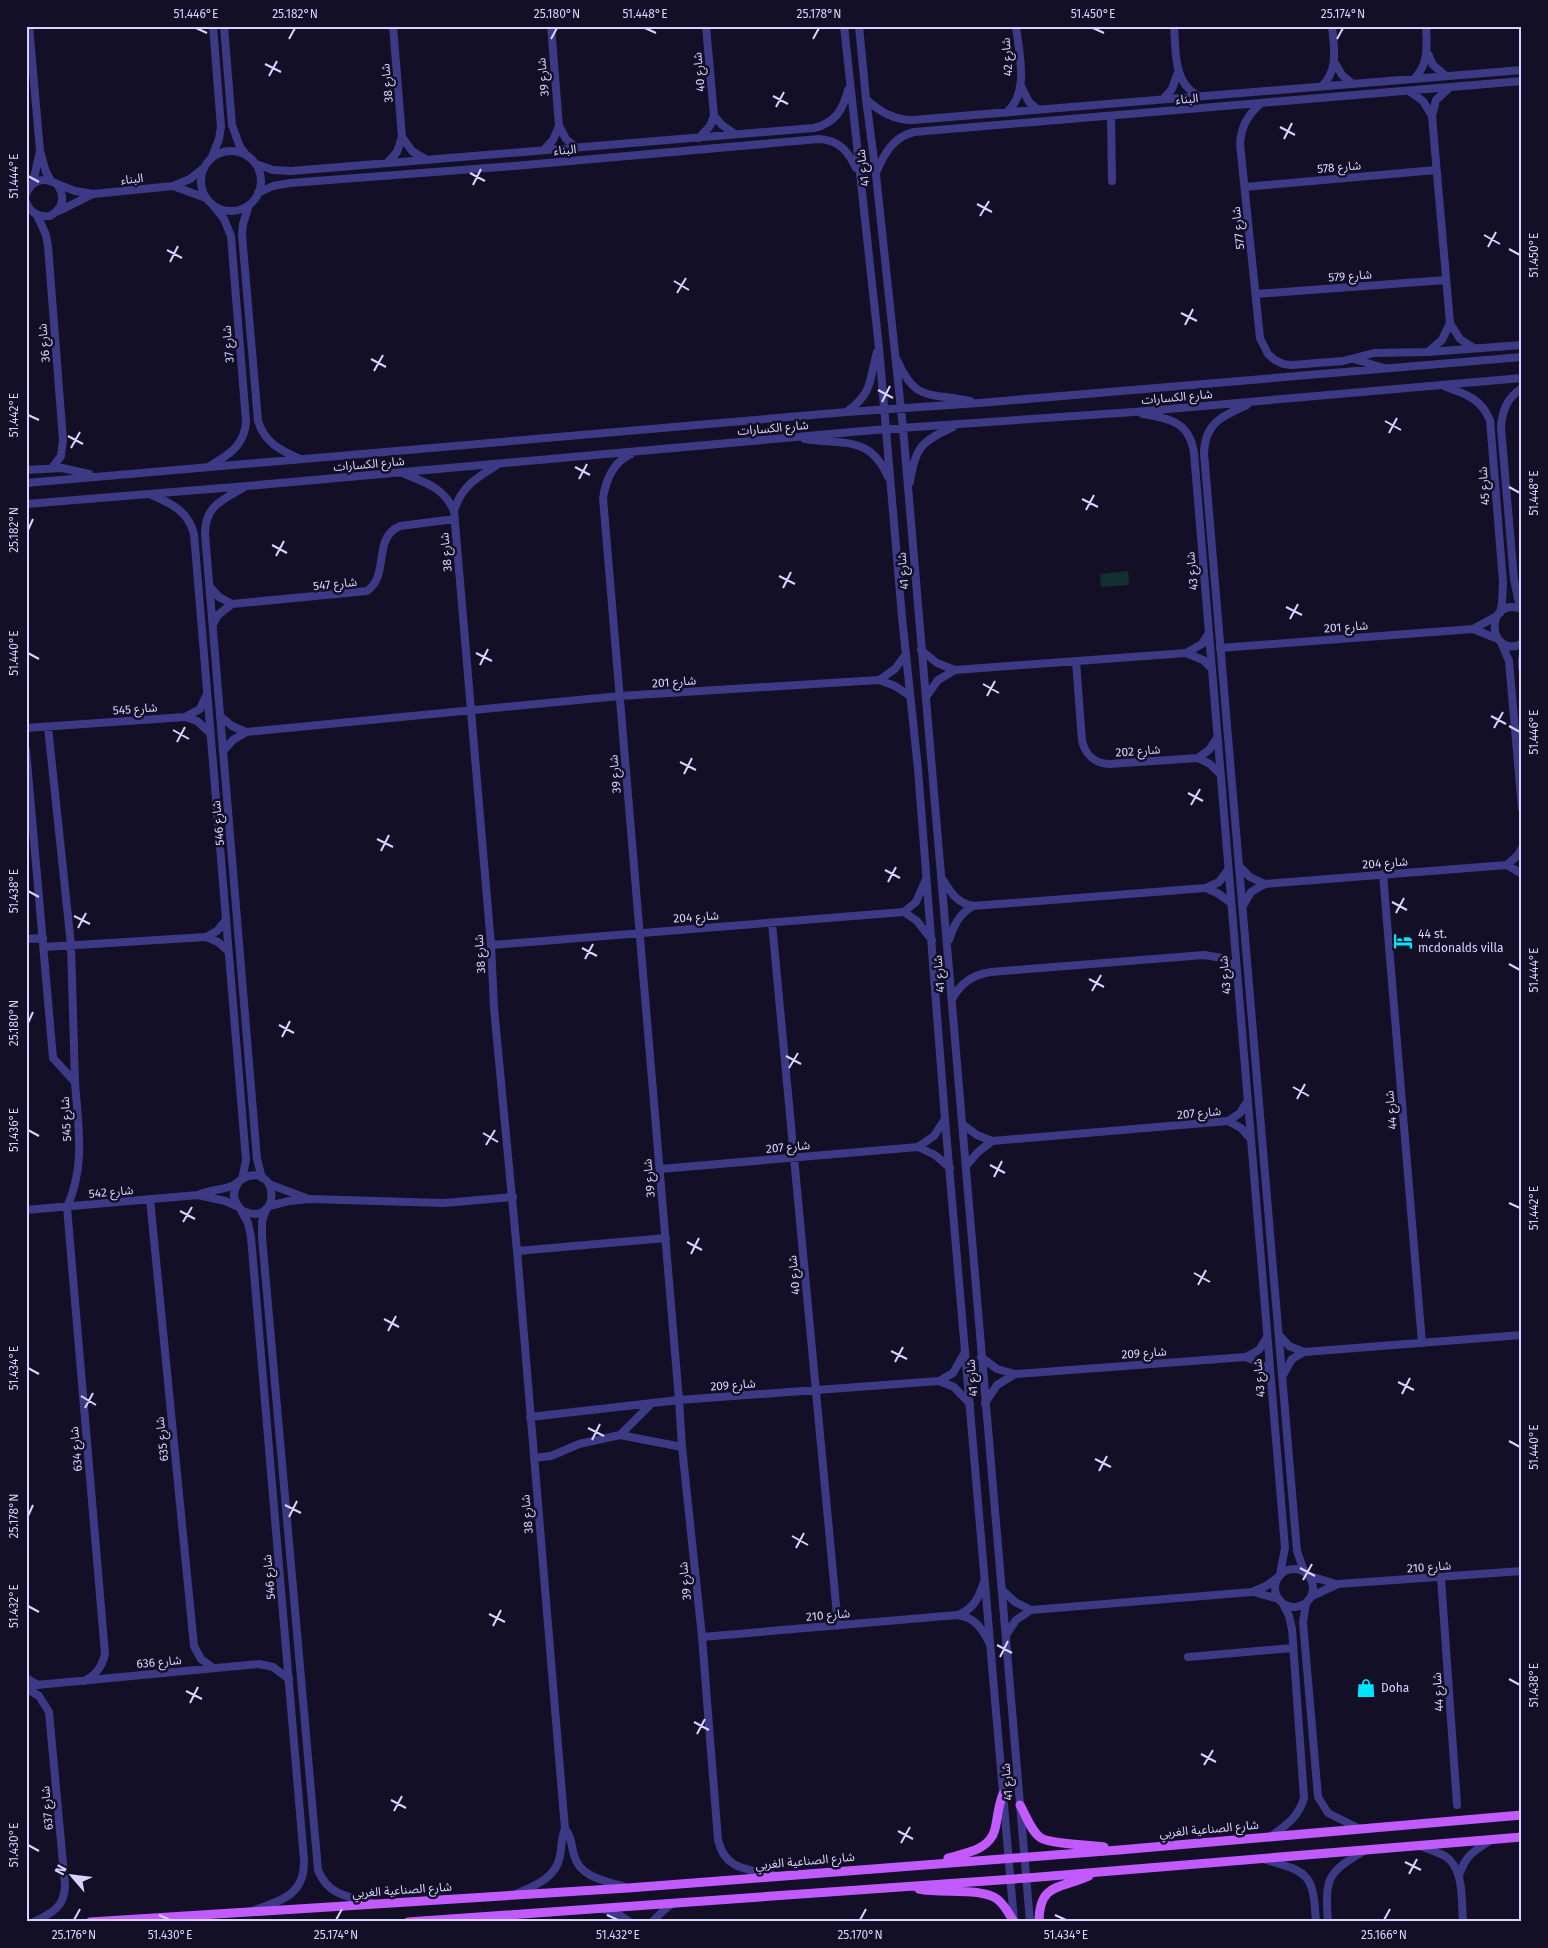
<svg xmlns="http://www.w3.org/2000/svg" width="1548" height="1948" viewBox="0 0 1548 1948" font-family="'Fira Sans','Noto Sans Arabic',sans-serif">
  <rect width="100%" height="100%" fill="#130f26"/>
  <!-- green -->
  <path fill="#12302f" d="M 1128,571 L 1129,585 L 1101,587 L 1100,574 Z"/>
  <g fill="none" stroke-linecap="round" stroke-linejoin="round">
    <!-- minor -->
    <path stroke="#3d3a85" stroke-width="8" d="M 29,26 L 40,151 L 46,172 L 51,181
      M 224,26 L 232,125 L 240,147 L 247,156
      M 844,26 L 879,348 L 902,617 L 918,769 L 945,1119 L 1014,1921
      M 859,26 L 866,99 L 876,175 L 903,428 L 1030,1922
      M 1174,26 C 1176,51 1173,82 1197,95
      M 1428,54 L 1433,65 L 1446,76
      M 1335,63 L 1342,75 L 1353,84
      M 1414,79 C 1429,64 1427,46 1426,26
      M 1021,86 L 1029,102 L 1038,110
      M 1322,86 C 1339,69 1334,48 1332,26
      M 1449,88 L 1436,100 L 1432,116 L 1450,323 L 1460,339 L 1474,348
      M 1409,91 L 1423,101 L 1432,116
      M 1164,98 L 1172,89 L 1178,72
      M 866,99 C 880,112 894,120 913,120 L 1522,70
      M 1260,104 C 1247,116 1241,127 1240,144 L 1260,338 L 1268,354 L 1275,360 L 1283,364 L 1292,365 L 1343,361 L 1374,353 L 1428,352 L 1522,345
      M 1006,113 C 1030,93 1019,54 1016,26
      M 714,116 L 722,125 L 735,134
      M 1111,116 L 1112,181
      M 559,126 L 566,139 L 577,148
      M 402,137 L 412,151 L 425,159
      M 699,138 L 710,126 L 714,116 L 706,26
      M 543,151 L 553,140 L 559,126 L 551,26
      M201 181a30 30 0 1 1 60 0a30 30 0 1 1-60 0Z
      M 212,157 L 219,139 L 221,127 L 213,26
      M 387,163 L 397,152 L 402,137 L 393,26
      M 256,164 L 273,170 L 291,171 L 814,128 C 835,123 843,110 848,90
      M 876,173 C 884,154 893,137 914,132 L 1522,81
      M 33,183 L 39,155
      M 57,184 L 75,191 L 93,194 L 173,186 L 190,179 L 204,168
      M 173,186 L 206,198
      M 1245,187 L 1436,170
      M 258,193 L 273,186 L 290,183 L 514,166 L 819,139 C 839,140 848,151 856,168
      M 26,194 C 32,180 44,176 57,184 C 66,197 63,209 50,216 C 38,217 30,213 26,202
      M 249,205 L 243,224 L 242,235 L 258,421 C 265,443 280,450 300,459
      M 59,211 L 91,195
      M 37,215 L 46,235 L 48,246 L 63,440 L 61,456 L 52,468
      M 1256,294 L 1446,280
      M 1429,351 L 1442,340 L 1450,323
      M 1354,359 L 1384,368
      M 897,360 C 916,403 929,392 970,401
      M 1446,387 C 1466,394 1481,399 1490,420 L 1503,582 L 1502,603 L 1500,613
      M 1522,388 C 1507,398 1502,410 1501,428 L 1514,579 L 1518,599 L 1522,609
      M 1247,405 C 1222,416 1205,423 1204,453 L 1291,1481 L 1297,1551 L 1304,1571
      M 848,411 C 873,392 869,381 877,352
      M 1143,414 C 1170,419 1189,421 1194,453 L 1285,1548 L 1280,1574
      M 805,439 C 844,445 870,435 888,477
      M 631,454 C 613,462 606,479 603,498 L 679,1400 L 682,1447 L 702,1637 L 718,1840 C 725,1870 747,1869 773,1875
      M 208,467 C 228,455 245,446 246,421 L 231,236 L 224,219 L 213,205
      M 26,470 L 62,468 L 89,474
      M 402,473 C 424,482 444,487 454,511 L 491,945 L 494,1008 L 517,1251 L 565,1829 C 561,1838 562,1846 560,1856 C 556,1879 533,1886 514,1895
      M 910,482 C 915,447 922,441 953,427
      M 26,483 L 847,412 L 979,403 L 1522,357
      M 243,488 C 222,500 205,506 205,534 L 257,1159 L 262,1178
      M 152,495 C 172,504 188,511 194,534 L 246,1160 L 242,1179
      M 26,504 L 247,486 L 886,429 L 1134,412 L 1522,378
      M 454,511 C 461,487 476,478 497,465
      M 210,587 L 219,597 L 232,604
      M 1522,609 C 1485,595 1486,659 1522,644
      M 213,624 L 218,615 L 232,604 L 367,591 C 390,575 372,538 400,526 L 455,519
      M 1473,629 L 1498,639
      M 1501,642 L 1509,661 L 1522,809
      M 1220,648 L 1473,629 L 1497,616
      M 921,650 L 937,663 L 955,670
      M 1186,653 L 1203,660 L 1212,669
      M 1522,659 L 1522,667
      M 1076,661 L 1082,741 C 1086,756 1094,763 1109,764 L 1198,758 L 1210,764 L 1219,773
      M 879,680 L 895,669 L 906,654
      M 926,697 L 938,680 L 955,670 L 1186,653 L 1202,644 L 1209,633
      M 220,716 L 232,726 L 246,732
      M 185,717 L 197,721 L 210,733
      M 48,727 L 71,945 L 75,1082
      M 26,728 L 185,717 L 200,709 L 206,696
      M 26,750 L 53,1058 L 75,1082 C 78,1126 86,1165 67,1207 L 105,1654 C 102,1667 96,1675 84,1681
      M 223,751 L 233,740 L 246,732 L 620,696 L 879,680 L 895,686 L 910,696
      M 1198,758 L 1209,750 L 1217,738
      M 1507,865 L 1518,855 L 1522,848
      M 1240,867 L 1250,877 L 1265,884
      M 1383,874 L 1422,1343
      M 943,880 C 951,893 957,903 973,906 L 1206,888 L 1219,882 L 1228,870
      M 1206,888 L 1219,894 L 1231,903
      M 1244,904 L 1251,892 L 1265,884 L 1507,865 L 1522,874
      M 904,912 L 917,921 L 932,940
      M 772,923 L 838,1626
      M 206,937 L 217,931 L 226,920
      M 26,939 L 43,938
      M 949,940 C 954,925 959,914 973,906
      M 491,945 L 904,912 L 916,902 L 926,879
      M 44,947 L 206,937 L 218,942 L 228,951
      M 952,999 C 961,983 972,975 991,972 L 1204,955 L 1222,958 L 1236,969
      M 1228,1121 L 1240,1113 L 1247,1102
      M 962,1124 L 977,1135 L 992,1141 L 1228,1121 L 1241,1128 L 1250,1138
      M 918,1147 L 934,1136 L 945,1119
      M 966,1166 L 978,1152 L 992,1141
      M 660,1169 L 918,1147 L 935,1155 L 950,1168
      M 269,1184 L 306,1198
      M 198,1195 L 225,1201 L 239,1207
      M 150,1199 L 194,1646 L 201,1659 L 213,1668
      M 269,1206 L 289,1201 L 310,1199 L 444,1203 L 513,1197
      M 266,1209 L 262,1222 L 262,1237 L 318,1870 C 327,1894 347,1897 370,1902
      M 26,1210 L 198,1195 C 209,1190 221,1190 232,1186 C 238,1183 242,1178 249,1176 C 279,1169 279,1221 249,1213 C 243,1212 239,1209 237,1204 C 232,1197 234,1189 239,1182
      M 241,1210 L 248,1223 L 251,1237 L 304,1860 C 305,1895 282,1900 255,1910
      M 517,1251 L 666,1238
      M 1279,1335 L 1289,1346 L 1304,1352 L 1522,1335
      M 981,1357 L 997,1369 L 1015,1374 L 1246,1357 L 1259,1350 L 1267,1337
      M 1246,1357 L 1260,1363 L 1270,1374
      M 1283,1375 L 1292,1359 L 1304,1352
      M 939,1381 L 953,1373 L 965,1352
      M 985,1403 L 997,1385 L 1015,1374
      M 530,1417 L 679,1400 L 939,1381 L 954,1387 L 970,1404
      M 620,1435 L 652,1403
      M 534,1458 L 551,1456 L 579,1444 L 620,1435 L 682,1447
      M1275 1588a19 19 0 1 1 38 0a19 19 0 1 1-38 0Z
      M 1310,1576 L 1336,1584
      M 1441,1578 L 1457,1805
      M 1002,1590 L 1015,1602 L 1031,1610
      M 1254,1592 L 1279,1599
      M 1312,1596 L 1338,1584 L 1522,1571
      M 1306,1603 L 1303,1622 L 1318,1797 L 1328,1813 L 1358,1828
      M 958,1615 C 974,1609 979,1597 984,1582
      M 1006,1635 L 1016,1620 L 1031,1610 L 1252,1592 L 1266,1586 L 1277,1578
      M 702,1637 L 957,1615 C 974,1617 981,1627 989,1642
      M 1188,1657 L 1293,1648
      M 26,1678 L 38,1685
      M 26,1686 L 259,1664 L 273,1667 L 289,1679
      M 26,1688 L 39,1696 L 49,1712 L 65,1885 C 65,1907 52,1913 34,1922
      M 565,1829 C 572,1837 571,1845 574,1855 C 580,1878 606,1881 625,1887
      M 1270,1837 C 1285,1826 1299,1817 1304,1798 L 1292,1629 L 1289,1616 L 1283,1604
      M 1420,1846 C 1428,1849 1437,1852 1445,1856 C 1465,1869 1461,1901 1463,1922
      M 1266,1860 C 1311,1872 1313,1876 1316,1922
      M 1459,1876 C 1465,1855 1474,1851 1491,1840
      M 603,1909 L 621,1916 L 630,1922
      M 652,1922 L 665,1909 L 672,1904
      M 1328,1922 C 1325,1879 1326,1873 1364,1851"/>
    <!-- major -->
    <path stroke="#c25bff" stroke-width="9" d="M 1020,1805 C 1026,1815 1031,1832 1041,1838 C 1050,1844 1090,1845 1104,1847
      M 948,1858 C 966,1853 990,1850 995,1829 C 998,1816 998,1806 1003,1794
      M 919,1889 C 941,1894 981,1887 997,1899 C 1005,1905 1009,1914 1014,1922
      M 90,1922 L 628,1888 L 1119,1850 L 1522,1815
      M 408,1922 L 1027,1878 L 1522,1837
      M 1039,1922 C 1039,1882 1061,1889 1089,1876"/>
  </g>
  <!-- ticks -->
  <path fill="none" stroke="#d9d4ff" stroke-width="2" d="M 196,28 L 207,33M 645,28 L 656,33M 1093,28 L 1104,33M 289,39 L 295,28M 551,39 L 557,28M 813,39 L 819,28M 1337,39 L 1343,28M 265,64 L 281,72M 269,76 L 277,61M 773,96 L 788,104M 776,107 L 784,92M 1280,127 L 1295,135M 1284,139 L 1292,123M 470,173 L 485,181M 28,176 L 39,182M 473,185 L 481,169M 977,204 L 992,212M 980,216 L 989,201M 1484,235 L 1500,244M 1488,247 L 1496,232M 1509,249 L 1520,255M 167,250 L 182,258M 170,262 L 178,246M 674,281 L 689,290M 677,293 L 686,278M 1181,313 L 1197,321M 1185,325 L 1193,309M 371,359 L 386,367M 374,371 L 383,355M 878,390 L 893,398M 882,402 L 890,386M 28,415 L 39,420M 1385,421 L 1401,430M 1389,433 L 1397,418M 68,436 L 83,444M 71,448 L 80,432M 575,467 L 590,475M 579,479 L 587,464M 1509,487 L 1520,493M 1082,499 L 1098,507M 1086,510 L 1094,495M 28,530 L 33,519M 272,545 L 287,553M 276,556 L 284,541M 779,576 L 795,584M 783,588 L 791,572M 1286,607 L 1302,615M 1290,619 L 1298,604M 28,653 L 39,659M 476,653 L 492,661M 480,665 L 488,649M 983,684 L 999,693M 987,696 L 995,681M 1491,716 L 1506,724M 1509,726 L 1520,732M 1494,728 L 1503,712M 173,730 L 189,739M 177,742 L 185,727M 680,762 L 696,770M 684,774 L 692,758M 1188,793 L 1203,801M 1191,805 L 1200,789M 377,839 L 393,847M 381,851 L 389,835M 885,870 L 900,878M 888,882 L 896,867M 28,891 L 39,897M 1392,902 L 1407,910M 1396,913 L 1404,898M 74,916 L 90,924M 78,928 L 86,913M 582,948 L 597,956M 585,959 L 593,944M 1509,964 L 1520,970M 1089,979 L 1104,987M 1092,991 L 1101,975M 28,1023 L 33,1012M 279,1025 L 294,1033M 282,1037 L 290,1021M 786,1056 L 801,1064M 789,1068 L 798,1053M 1293,1087 L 1309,1096M 1297,1099 L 1305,1084M 28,1130 L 39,1136M 483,1133 L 498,1142M 486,1145 L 495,1130M 990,1165 L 1005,1173M 994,1177 L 1002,1161M 1509,1203 L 1520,1208M 180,1211 L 195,1219M 183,1222 L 192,1207M 687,1242 L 702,1250M 691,1254 L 699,1238M 1194,1273 L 1210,1282M 1198,1285 L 1206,1270M 384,1319 L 399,1327M 388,1331 L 396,1316M 891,1351 L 907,1359M 895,1362 L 903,1347M 28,1368 L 39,1374M 1398,1382 L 1414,1390M 1402,1394 L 1410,1378M 81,1396 L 96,1405M 85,1408 L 93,1393M 588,1428 L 604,1436M 592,1440 L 600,1424M 1509,1441 L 1520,1447M 1095,1459 L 1111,1467M 1099,1471 L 1107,1456M 285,1505 L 301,1513M 28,1516 L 33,1505M 289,1517 L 297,1501M 792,1536 L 808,1545M 796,1548 L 804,1533M 1300,1568 L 1315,1576M 1303,1580 L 1312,1564M 28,1606 L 39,1612M 489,1614 L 505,1622M 493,1626 L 501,1610M 997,1645 L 1012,1653M 1000,1657 L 1008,1641M 1509,1679 L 1520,1685M 186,1691 L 202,1699M 190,1703 L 198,1687M 694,1722 L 709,1730M 697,1734 L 705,1719M 1201,1754 L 1216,1762M 1204,1765 L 1213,1750M 391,1800 L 406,1808M 394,1811 L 402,1796M 898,1831 L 913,1839M 901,1843 L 910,1827M 28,1845 L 39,1851M 1405,1862 L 1421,1870M 1409,1874 L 1417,1859M 159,1915 L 170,1920M 607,1915 L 618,1920M 1055,1915 L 1066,1920M 74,1920 L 80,1909M 336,1920 L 342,1909M 860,1920 L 866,1909M 1384,1920 L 1390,1909"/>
  <!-- icons -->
  <defs>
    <g id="hotel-bare" transform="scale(1.5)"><path d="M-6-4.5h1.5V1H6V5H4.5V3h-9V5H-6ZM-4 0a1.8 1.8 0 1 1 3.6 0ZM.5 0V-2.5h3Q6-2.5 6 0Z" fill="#00e5ff" stroke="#130f26" stroke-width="2.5" paint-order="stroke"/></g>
    <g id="shop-bare" transform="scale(1.5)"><path d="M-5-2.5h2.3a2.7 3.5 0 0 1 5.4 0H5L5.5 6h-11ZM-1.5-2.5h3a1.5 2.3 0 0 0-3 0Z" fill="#00e5ff" stroke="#130f26" stroke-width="2.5" paint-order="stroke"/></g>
  </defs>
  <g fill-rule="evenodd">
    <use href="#hotel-bare" x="1403" y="941"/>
    <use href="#shop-bare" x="1366" y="1688"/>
  </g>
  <g text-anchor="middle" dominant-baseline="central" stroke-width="5" stroke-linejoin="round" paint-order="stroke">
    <!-- street labels -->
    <g font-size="12" fill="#d9d4ff" stroke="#130f26">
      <text transform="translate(1007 57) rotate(-94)">شارع 42</text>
      <text transform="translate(699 72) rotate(-95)">شارع 40</text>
      <text transform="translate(543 77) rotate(-95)">شارع 39</text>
      <text transform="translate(387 83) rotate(-95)">شارع 38</text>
      <text transform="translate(1187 99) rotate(-5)">البناء</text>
      <text transform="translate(565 150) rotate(-5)">البناء</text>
      <text transform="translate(1339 167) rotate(-5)">شارع 578</text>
      <text transform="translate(863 168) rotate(-97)">شارع 41</text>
      <text transform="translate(132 179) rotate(-6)">البناء</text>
      <text transform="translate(1238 228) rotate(-96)">شارع 577</text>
      <text transform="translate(1350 276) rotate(-4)">شارع 579</text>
      <text transform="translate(44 343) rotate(-95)">شارع 36</text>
      <text transform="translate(228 344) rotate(-95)">شارع 37</text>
      <text transform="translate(1177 397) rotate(-5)">شارع الكسارات</text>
      <text transform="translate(773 428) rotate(-5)">شارع الكسارات</text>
      <text transform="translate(369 464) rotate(-5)">شارع الكسارات</text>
      <text transform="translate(1484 486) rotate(-94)">شارع 45</text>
      <text transform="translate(446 552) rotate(-95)">شارع 38</text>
      <text transform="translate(903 571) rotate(-95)">شارع 41</text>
      <text transform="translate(1192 571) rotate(-95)">شارع 43</text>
      <text transform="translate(335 584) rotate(-6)">شارع 547</text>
      <text transform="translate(1346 627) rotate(-4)">شارع 201</text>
      <text transform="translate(674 682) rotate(-4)">شارع 201</text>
      <text transform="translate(135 709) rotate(-4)">شارع 545</text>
      <text transform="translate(1138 751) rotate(-4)">شارع 202</text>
      <text transform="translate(615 774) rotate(-95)">شارع 39</text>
      <text transform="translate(218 823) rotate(-95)">شارع 546</text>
      <text transform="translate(1385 863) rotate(-4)">شارع 204</text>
      <text transform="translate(696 917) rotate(-4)">شارع 204</text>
      <text transform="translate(480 954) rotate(-94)">شارع 38</text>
      <text transform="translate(939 974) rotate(-95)">شارع 41</text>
      <text transform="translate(1225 975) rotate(-95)">شارع 43</text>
      <text transform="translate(1391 1110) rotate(-95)">شارع 44</text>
      <text transform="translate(1199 1113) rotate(-5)">شارع 207</text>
      <text transform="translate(66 1119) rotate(-93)">شارع 545</text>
      <text transform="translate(788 1147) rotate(-5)">شارع 207</text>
      <text transform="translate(649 1178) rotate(-95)">شارع 39</text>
      <text transform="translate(111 1192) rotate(-5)">شارع 542</text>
      <text transform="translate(794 1275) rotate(-95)">شارع 40</text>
      <text transform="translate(1144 1353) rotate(-4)">شارع 209</text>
      <text transform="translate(972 1378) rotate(-95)">شارع 41</text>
      <text transform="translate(1259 1378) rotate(-95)">شارع 43</text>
      <text transform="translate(733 1385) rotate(-4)">شارع 209</text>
      <text transform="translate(162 1439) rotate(-96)">شارع 635</text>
      <text transform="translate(76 1449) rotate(-95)">شارع 634</text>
      <text transform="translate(527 1514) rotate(-95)">شارع 38</text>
      <text transform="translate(1429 1567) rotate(-4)">شارع 210</text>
      <text transform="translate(269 1577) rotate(-95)">شارع 546</text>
      <text transform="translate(685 1581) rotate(-96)">شارع 39</text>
      <text transform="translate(828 1615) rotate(-5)">شارع 210</text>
      <text transform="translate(159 1662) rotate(-5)">شارع 636</text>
      <text transform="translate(1438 1692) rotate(-94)">شارع 44</text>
      <text transform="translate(1007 1782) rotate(-95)">شارع 41</text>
      <text transform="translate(47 1808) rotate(-95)">شارع 637</text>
      <text transform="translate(1209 1829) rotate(-5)">شارع الصناعية الغربي</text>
      <text transform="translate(805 1861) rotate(-5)">شارع الصناعية الغربي</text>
      <text transform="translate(402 1890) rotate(-4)">شارع الصناعية الغربي</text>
    </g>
    <!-- poi labels -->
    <g font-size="12" fill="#d9d4ff" stroke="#130f26" text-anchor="start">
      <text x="1418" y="934">44 st.<tspan x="1418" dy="14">mcdonalds villa</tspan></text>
      <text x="1381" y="1688">Doha</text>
    </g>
  </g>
  <!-- border -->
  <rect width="1548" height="1948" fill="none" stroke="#130f26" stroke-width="55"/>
  <!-- north arrow -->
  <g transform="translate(72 1876) rotate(298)" stroke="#130f26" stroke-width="4" paint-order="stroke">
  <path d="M0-4L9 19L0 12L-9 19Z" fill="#d9d4ff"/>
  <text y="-8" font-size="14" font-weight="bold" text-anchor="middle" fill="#d9d4ff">N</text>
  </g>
  <rect x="28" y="28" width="1492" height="1892" fill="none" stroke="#d9d4ff" stroke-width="2"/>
  <g font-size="12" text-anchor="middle" fill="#d9d4ff">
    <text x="196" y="18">51.446°E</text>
    <text x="295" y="18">25.182°N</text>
    <text x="557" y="18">25.180°N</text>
    <text x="645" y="18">51.448°E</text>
    <text x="819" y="18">25.178°N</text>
    <text x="1093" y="18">51.450°E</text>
    <text x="1343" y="18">25.174°N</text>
    <text transform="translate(14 176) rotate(-90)" y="4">51.444°E</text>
    <text transform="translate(1534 255) rotate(-90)" y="4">51.450°E</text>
    <text transform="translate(14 415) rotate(-90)" y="4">51.442°E</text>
    <text transform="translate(1534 493) rotate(-90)" y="4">51.448°E</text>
    <text transform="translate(14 530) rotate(-90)" y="4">25.182°N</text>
    <text transform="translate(14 653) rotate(-90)" y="4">51.440°E</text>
    <text transform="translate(1534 732) rotate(-90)" y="4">51.446°E</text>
    <text transform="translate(14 891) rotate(-90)" y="4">51.438°E</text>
    <text transform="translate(1534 970) rotate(-90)" y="4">51.444°E</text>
    <text transform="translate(14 1023) rotate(-90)" y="4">25.180°N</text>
    <text transform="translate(14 1130) rotate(-90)" y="4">51.436°E</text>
    <text transform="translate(1534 1208) rotate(-90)" y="4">51.442°E</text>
    <text transform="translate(14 1368) rotate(-90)" y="4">51.434°E</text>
    <text transform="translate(1534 1447) rotate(-90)" y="4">51.440°E</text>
    <text transform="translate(14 1516) rotate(-90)" y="4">25.178°N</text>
    <text transform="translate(14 1606) rotate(-90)" y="4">51.432°E</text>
    <text transform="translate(1534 1685) rotate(-90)" y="4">51.438°E</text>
    <text transform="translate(14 1845) rotate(-90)" y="4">51.430°E</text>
    <text x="74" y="1939">25.176°N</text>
    <text x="170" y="1939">51.430°E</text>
    <text x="336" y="1939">25.174°N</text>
    <text x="618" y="1939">51.432°E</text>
    <text x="860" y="1939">25.170°N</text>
    <text x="1066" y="1939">51.434°E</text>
    <text x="1384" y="1939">25.166°N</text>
  </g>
</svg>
